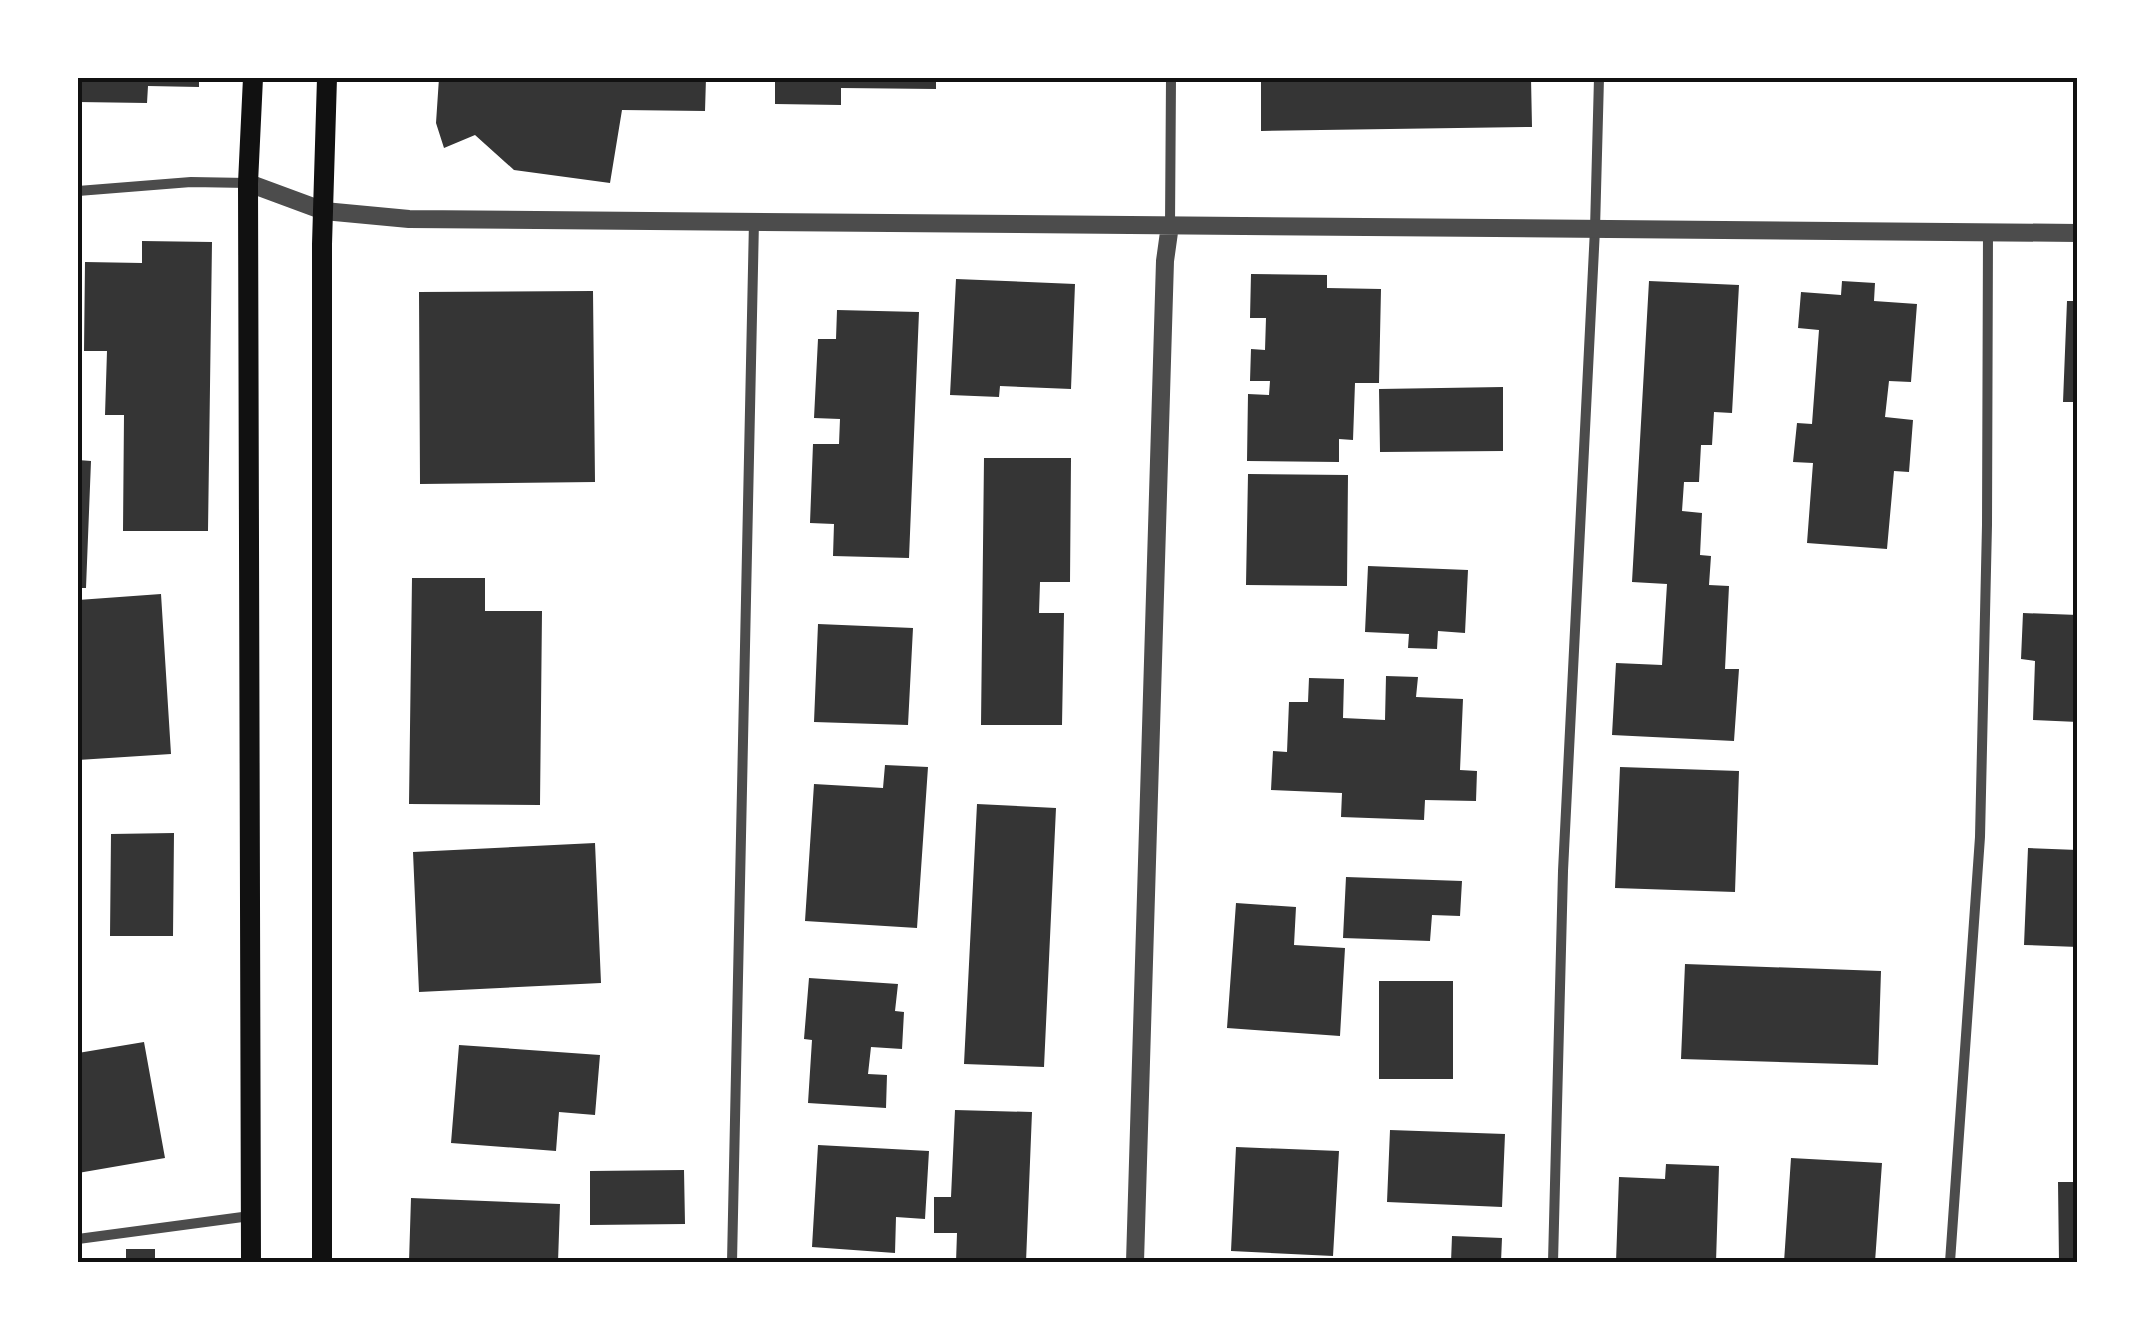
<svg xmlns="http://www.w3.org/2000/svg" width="2155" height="1340" viewBox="0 0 2155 1340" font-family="Montserrat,sans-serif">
  <rect width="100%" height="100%" fill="#fff"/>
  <!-- building -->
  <path fill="#353535" d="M 78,78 L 199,78 L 199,87 L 148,86 L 147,103 L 78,102 Z
    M 439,78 L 706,78 L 705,111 L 622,110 L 610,183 L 514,170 L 475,135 L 444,148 L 436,123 Z
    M 775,78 L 936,78 L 936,89 L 841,88 L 841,105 L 775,104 Z
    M 1261,78 L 1531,78 L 1532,127 L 1261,131 Z
    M 142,241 L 212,242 L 208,531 L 123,531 L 124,415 L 105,415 L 107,351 L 84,351 L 85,262 L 142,263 Z
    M 1251,274 L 1327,275 L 1327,288 L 1381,289 L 1379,383 L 1355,383 L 1353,440 L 1339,439 L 1339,462 L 1247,461 L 1248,394 L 1269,395 L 1270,381 L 1250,381 L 1251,349 L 1265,350 L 1266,318 L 1250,318 Z
    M 956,279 L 1075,284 L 1071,389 L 1000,386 L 999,397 L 950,395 Z
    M 1649,281 L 1739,285 L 1732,413 L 1714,412 L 1712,445 L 1701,445 L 1699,482 L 1684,482 L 1682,511 L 1702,513 L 1700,555 L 1711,556 L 1709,585 L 1729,586 L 1725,669 L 1739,669 L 1734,741 L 1612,735 L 1616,663 L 1662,665 L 1667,584 L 1632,582 Z
    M 1842,281 L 1875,283 L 1874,301 L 1917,304 L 1911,382 L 1889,381 L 1885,417 L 1913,420 L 1909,472 L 1894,471 L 1887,549 L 1807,543 L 1813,463 L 1793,462 L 1797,423 L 1812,424 L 1819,330 L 1798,328 L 1801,292 L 1841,295 Z
    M 593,291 L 595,482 L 420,484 L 419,292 Z
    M 2067,301 L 2078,301 L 2078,402 L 2063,402 Z
    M 837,310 L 919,312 L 909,558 L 833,556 L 834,524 L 810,523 L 813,444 L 839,444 L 840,419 L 814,418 L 818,339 L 836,339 Z
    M 1503,387 L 1503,451 L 1380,452 L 1379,389 Z
    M 984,458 L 1071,458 L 1070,582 L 1040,582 L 1039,613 L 1064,613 L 1062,725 L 981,725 Z
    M 78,460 L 91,461 L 86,588 L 78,588 Z
    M 1248,474 L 1348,475 L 1347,586 L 1246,585 Z
    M 1368,566 L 1468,570 L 1465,633 L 1438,631 L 1437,649 L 1408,648 L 1409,634 L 1365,632 Z
    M 412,578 L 485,578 L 485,611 L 542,611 L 540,805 L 409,804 Z
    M 161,594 L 171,754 L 78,760 L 78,600 Z
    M 2023,613 L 2078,615 L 2078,722 L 2033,720 L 2035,661 L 2021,659 Z
    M 818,624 L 913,628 L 908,725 L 814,722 Z
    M 1386,676 L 1418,677 L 1416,697 L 1463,699 L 1460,770 L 1477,771 L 1476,801 L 1425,800 L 1424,820 L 1341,817 L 1342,793 L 1271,790 L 1273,751 L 1287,752 L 1289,702 L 1308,702 L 1309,678 L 1344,679 L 1343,718 L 1385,720 Z
    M 885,765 L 928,767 L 917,928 L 805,921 L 814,784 L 883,788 Z
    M 1620,767 L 1739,771 L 1735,892 L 1615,888 Z
    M 977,804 L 1056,808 L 1044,1067 L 964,1064 Z
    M 174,833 L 173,936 L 110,936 L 111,834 Z
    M 595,843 L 601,983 L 419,992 L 413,852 Z
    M 2028,848 L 2078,850 L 2078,947 L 2024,945 Z
    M 1346,877 L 1462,881 L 1460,916 L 1432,915 L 1430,941 L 1343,938 Z
    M 1236,903 L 1296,907 L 1294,945 L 1345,948 L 1340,1036 L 1227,1028 Z
    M 1685,964 L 1881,971 L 1878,1065 L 1681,1059 Z
    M 809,978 L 898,984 L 895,1011 L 904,1012 L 902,1049 L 871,1047 L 868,1074 L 887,1075 L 886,1108 L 808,1103 L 812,1040 L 804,1039 Z
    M 1379,981 L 1453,981 L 1453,1079 L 1379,1079 Z
    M 144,1042 L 165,1158 L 78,1173 L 78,1053 Z
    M 459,1045 L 600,1055 L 595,1115 L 559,1112 L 556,1151 L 451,1143 Z
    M 955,1110 L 1032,1112 L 1026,1262 L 956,1262 L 957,1233 L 934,1233 L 934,1197 L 951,1197 Z
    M 1390,1130 L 1505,1134 L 1502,1207 L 1387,1202 Z
    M 818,1145 L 929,1151 L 925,1219 L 896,1217 L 895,1253 L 812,1247 Z
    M 1236,1147 L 1339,1151 L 1333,1256 L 1231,1251 Z
    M 1791,1158 L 1882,1163 L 1875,1262 L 1784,1262 Z
    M 1666,1164 L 1719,1166 L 1716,1262 L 1616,1262 L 1619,1177 L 1665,1179 Z
    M 684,1170 L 685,1224 L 590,1225 L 590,1171 Z
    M 2058,1182 L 2078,1182 L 2078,1262 L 2059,1262 Z
    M 411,1198 L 560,1204 L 558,1262 L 409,1262 Z
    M 1452,1236 L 1502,1238 L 1501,1262 L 1451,1262 Z
    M 126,1249 L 155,1249 L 155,1262 L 126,1262 Z"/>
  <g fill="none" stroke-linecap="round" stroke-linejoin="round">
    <!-- minor -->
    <path stroke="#4c4c4c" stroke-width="10" d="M 78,191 L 191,182 L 248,183
      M 1170,225 L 1171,78
      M 78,1239 L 250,1216
      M 732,1262 L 754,221
      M 1553,1262 L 1563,871 L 1595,229 L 1599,78
      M 1950,1262 L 1980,837 L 1987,525 L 1988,232"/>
    <!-- tertiary -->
    <path stroke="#4c4c4c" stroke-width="18" d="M 248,183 L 324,211 L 409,219 L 2078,233
      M 1135,1262 L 1165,261 L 1170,225"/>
    <!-- secondary -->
    <path stroke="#111" stroke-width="20" d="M 251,1262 L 248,183 L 253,78
      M 322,1262 L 322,244 L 327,78"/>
  </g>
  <!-- border -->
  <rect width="2155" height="1340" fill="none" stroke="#ffffff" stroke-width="160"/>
  <rect x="80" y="80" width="1995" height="1180" fill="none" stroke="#111" stroke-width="4"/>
</svg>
